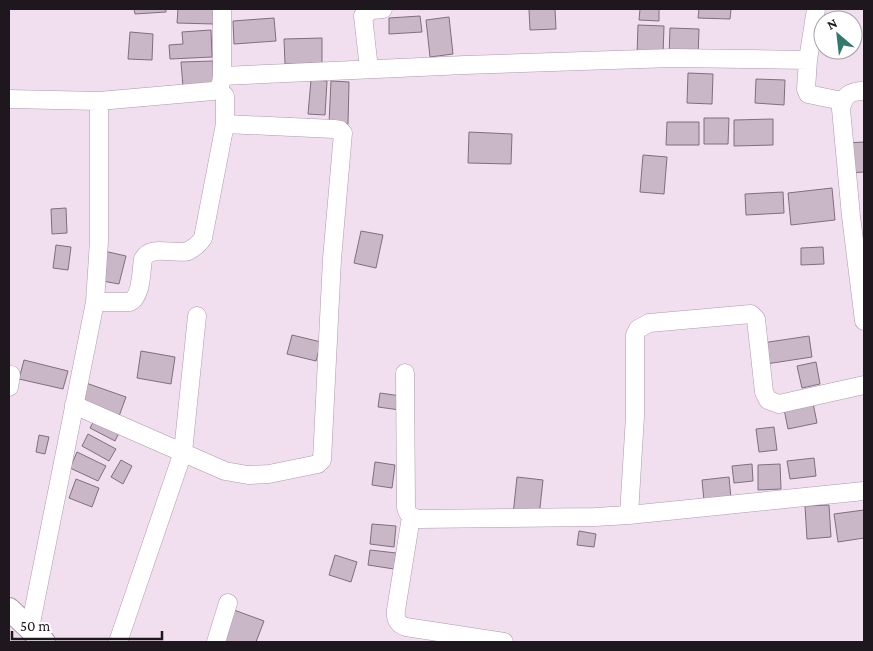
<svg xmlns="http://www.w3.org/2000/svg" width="873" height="651" viewBox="0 0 873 651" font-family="'Crimson Pro',serif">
  <rect width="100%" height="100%" fill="#f1deef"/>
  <!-- building -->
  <path fill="#c9b7c7" stroke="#7f6f7d" d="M 134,9 L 166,9 L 166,12 L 135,14 Z
    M 178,9 L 214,9 L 214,24 L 177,23 Z
    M 529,9 L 555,9 L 556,29 L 530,30 Z
    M 640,9 L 659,9 L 659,21 L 639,20 Z
    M 699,9 L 731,9 L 730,19 L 698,18 Z
    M 420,16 L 422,32 L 389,34 L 389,18 Z
    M 449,17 L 453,54 L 430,57 L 426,20 Z
    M 274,18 L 276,41 L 234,44 L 233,21 Z
    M 638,25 L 664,26 L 663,55 L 637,55 Z
    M 670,28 L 699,29 L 698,57 L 669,56 Z
    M 211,30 L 212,57 L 170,59 L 169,45 L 183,44 L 182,32 Z
    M 130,32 L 153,34 L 152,60 L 128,59 Z
    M 322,38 L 322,63 L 285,64 L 284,39 Z
    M 213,61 L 214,85 L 183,87 L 181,62 Z
    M 688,73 L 713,74 L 712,104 L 687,103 Z
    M 756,79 L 785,80 L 784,105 L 755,103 Z
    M 311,80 L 327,81 L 325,115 L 308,114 Z
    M 331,81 L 349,82 L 348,124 L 329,124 Z
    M 704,118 L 729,118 L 728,144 L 704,144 Z
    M 773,119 L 773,145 L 734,146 L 734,120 Z
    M 667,122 L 699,122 L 699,145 L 666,145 Z
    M 469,132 L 512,134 L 511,164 L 468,163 Z
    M 864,142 L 864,172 L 848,173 L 846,143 Z
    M 643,155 L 667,157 L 664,194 L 640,192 Z
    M 832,188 L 835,220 L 791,225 L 788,193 Z
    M 783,192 L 784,213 L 746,215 L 745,194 Z
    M 66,208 L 67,233 L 52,234 L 51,209 Z
    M 361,231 L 383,235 L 376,268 L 354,263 Z
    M 56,245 L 71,247 L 68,270 L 53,268 Z
    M 823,247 L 824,264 L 801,265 L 801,248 Z
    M 104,251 L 126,256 L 119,284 L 97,280 Z
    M 292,335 L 321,342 L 316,361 L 287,354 Z
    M 809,336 L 812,357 L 766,364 L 762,343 Z
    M 141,351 L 175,357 L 171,384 L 137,378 Z
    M 24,360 L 68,371 L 63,389 L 19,379 Z
    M 816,362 L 820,384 L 802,388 L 797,366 Z
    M 86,383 L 126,397 L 118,419 L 78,405 Z
    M 380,393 L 401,396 L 400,410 L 378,407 Z
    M 813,403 L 817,423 L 788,429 L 784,409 Z
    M 95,419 L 120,431 L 115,441 L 90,428 Z
    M 774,427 L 777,450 L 759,452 L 756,429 Z
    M 88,434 L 116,449 L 109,461 L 82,446 Z
    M 39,435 L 49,437 L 45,454 L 36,452 Z
    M 77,452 L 106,466 L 98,481 L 70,468 Z
    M 814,458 L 816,476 L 790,479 L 787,461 Z
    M 121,460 L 132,466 L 123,484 L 111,477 Z
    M 375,462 L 395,465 L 392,488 L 372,485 Z
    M 752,464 L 753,481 L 734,483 L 732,466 Z
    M 780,464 L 781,489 L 758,490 L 758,465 Z
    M 517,477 L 543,480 L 539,517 L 513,515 Z
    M 729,477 L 731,499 L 704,501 L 702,480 Z
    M 76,479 L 99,488 L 92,507 L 69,498 Z
    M 829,505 L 831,537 L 807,539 L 805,506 Z
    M 864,510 L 864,538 L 838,542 L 834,514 Z
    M 372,524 L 396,526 L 394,547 L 370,544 Z
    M 579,531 L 596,534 L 594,547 L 577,545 Z
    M 370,550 L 396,553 L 394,569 L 368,565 Z
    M 335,555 L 357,562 L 351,582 L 329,575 Z
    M 234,610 L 264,621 L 256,642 L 222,642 Z"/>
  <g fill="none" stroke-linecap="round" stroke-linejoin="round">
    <!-- minor casing -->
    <g stroke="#ac9baa" stroke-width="19">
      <path id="minor" d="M 808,60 L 816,9
        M 369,69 L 363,16 L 372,10 L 383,9
        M 222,76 L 465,65 L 673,58 L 808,60 L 806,89 L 808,94 L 842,101
        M 864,91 C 850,91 844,95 841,109 L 851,216 L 864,321
        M 9,99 L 99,101
        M 95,302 L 130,302 C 142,296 141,271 143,259 C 151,244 174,255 188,251 C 194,248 199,244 203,238 L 225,124 L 225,96 L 218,89
        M 405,373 L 406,507 C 407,514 410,517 418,519 L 595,517 L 629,515 L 864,491
        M 9,387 L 11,375
        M 74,405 L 225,471 L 248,475 L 269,474 L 318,464 L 322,460 L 332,259 L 343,133 L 340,130 L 334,129 L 225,124
        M 629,515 L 635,416 L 635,335 L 638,329 L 649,323 L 751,314 L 756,319 L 764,392 L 768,400 L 779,404 L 864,385
        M 411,517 L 396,610 C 395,619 397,624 406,627 L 504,642
        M 30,628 L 95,302 L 99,241 L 99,101 L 213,91 C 221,88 221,84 222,76 L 222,9
        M 118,642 L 183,452 L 197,316
        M 216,642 L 228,603"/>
    </g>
    <!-- tertiary casing -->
    <g stroke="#ac9baa" stroke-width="24">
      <path id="tertiary" d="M 9,609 L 44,642"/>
    </g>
    <!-- minor -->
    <use href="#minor" stroke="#fff" stroke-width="18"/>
    <!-- tertiary -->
    <use href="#tertiary" stroke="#fff" stroke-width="22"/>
  </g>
  <!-- border -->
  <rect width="873" height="651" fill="none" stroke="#1e181e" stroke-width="20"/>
  <!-- north arrow -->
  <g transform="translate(838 35) rotate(332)"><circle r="24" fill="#ffffff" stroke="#a5a3a5"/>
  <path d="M0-4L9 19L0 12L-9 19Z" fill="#33786c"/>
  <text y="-8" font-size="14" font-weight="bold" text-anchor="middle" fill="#1e181e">N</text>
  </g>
  <!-- scale -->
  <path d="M12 631v8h150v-8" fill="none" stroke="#1e181e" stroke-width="2.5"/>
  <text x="20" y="631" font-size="15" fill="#1e181e" stroke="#ffffff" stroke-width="4" paint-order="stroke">50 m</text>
</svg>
